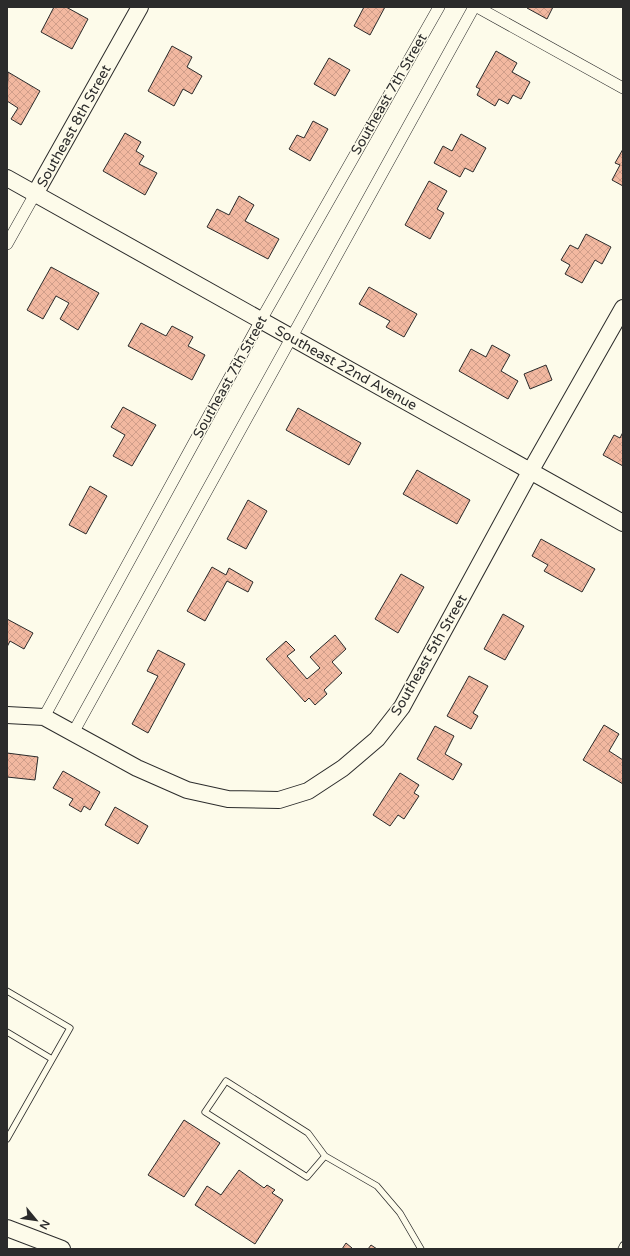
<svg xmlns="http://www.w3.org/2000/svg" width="630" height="1256" viewBox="0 0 630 1256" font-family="'Varela Round',sans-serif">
  <defs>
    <pattern id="building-cross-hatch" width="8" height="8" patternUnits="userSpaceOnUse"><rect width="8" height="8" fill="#f2b8a0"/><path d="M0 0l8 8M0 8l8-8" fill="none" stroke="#d09e8a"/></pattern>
  </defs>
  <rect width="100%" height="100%" fill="#fdfbea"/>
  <!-- building -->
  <path fill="url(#building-cross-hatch)" stroke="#2b2b2b" d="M 54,7 L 66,7 L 88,19 L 72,49 L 41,32 Z
    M 364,7 L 385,7 L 370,35 L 354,26 Z
    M 528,7 L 553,7 L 547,19 L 527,8 Z
    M 172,46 L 192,57 L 187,67 L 202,76 L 192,94 L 183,89 L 174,106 L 148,91 Z
    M 496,51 L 517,63 L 512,72 L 530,82 L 521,99 L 513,95 L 508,104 L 499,99 L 495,106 L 477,95 L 480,89 L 476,87 Z
    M 329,58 L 350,70 L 335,96 L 314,84 Z
    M 8,72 L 40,91 L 21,125 L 11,119 L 18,108 L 7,101 Z
    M 313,121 L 328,129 L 310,161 L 289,149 L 297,135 L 304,138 Z
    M 125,133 L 141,142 L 136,151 L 144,156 L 139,164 L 157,173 L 145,195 L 103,171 Z
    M 461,134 L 486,148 L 473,172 L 465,168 L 460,177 L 434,163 L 443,146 L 452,151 Z
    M 623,149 L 623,186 L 612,180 L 620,165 L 615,163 Z
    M 429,181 L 447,191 L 437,209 L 444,213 L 430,239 L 405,225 Z
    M 239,196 L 254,205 L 245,221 L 279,239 L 268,259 L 207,227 L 217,209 L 229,215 Z
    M 586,234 L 611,247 L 602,264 L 595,260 L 582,283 L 565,274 L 570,265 L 561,260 L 570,245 L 578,249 Z
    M 51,267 L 99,293 L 78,330 L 60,319 L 69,303 L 56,296 L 43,319 L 27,310 Z
    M 369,287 L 417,314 L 404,337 L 386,327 L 390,321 L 359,304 Z
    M 141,323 L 166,336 L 172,326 L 193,337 L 188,346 L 205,355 L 192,380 L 128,346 Z
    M 492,345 L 510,355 L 501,371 L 518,381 L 508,399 L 459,371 L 471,349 L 486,357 Z
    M 546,365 L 552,380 L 530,389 L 524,374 Z
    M 123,407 L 156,425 L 132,466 L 113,456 L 125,435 L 111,427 Z
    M 298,408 L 361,443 L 349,465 L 286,430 Z
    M 623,432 L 623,466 L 603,455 L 614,435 L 620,438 Z
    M 417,470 L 470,500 L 457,524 L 403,494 Z
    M 90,486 L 107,496 L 86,534 L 69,525 Z
    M 248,500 L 267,511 L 246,549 L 227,539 Z
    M 541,539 L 595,569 L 582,592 L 544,571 L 548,565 L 532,556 Z
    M 212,567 L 226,575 L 229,568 L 253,582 L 248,592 L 227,581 L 205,621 L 187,611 Z
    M 401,574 L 424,587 L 398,633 L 375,619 Z
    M 503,614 L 524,626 L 505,660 L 484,649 Z
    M 7,619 L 33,633 L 24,649 L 10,641 L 7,647 Z
    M 335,635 L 346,649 L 332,662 L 342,673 L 324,690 L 327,694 L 315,705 L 309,698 L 305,702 L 266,659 L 286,641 L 295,650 L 287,656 L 307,679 L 320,668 L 310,657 Z
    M 158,650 L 185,664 L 148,733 L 132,724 L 158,676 L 147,671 Z
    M 469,676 L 488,686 L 473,713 L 478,716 L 471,729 L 447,716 Z
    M 604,725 L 619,734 L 609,751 L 623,760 L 623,784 L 583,760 Z
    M 435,726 L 454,736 L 445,754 L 462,764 L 453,780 L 417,759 Z
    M 7,753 L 38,757 L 35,780 L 7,777 Z
    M 63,771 L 100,792 L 90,810 L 84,806 L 81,812 L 69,805 L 73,799 L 53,788 Z
    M 400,773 L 419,785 L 414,793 L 419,796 L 404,819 L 398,815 L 390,826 L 373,815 Z
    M 115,807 L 148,826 L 138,844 L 105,825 Z
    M 184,1120 L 220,1143 L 184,1197 L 148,1175 Z
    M 239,1170 L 264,1188 L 267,1185 L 275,1190 L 272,1193 L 283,1200 L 255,1244 L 195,1205 L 207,1186 L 221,1195 Z
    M 346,1243 L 352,1248 L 352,1249 L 342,1249 Z
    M 371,1245 L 377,1249 L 368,1249 Z"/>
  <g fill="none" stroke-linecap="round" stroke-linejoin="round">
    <!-- lane casing -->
    <g stroke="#2b2b2b" stroke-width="7">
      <path id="lane" d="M 7,991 L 70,1028 L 7,1139
        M 7,1032 L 52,1059
        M 325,1156 L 307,1177 L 205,1112 L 226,1081 L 308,1133 L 325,1156 L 377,1186 L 400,1213 L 421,1249
        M 621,1249 L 623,1245"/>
    </g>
    <!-- street casing -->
    <g stroke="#2b2b2b" stroke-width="12">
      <path id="street" d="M 477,7 L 623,88
        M 7,244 L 35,194
        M 44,717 L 261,320 L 439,7
        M 73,733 L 474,7"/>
    </g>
    <!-- secondary casing -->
    <g stroke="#2b2b2b" stroke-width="18">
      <path id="secondary" d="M 7,178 L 623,523
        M 35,194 L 140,7
        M 7,715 L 44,717 L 137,768 L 187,790 L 228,799 L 279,800 L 308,791 L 343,768 L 377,739 L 402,707 L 531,470 L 623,308
        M 7,1228 L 62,1249"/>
    </g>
    <!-- lane -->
    <use href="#lane" stroke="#fdfbea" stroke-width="5.5"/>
    <!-- street -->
    <use href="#street" stroke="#fdfbea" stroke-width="11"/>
    <!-- secondary -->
    <use href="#secondary" stroke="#fdfbea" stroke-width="16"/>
  </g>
  <g text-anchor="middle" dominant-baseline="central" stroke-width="3" stroke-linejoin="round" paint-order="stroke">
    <!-- street labels -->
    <g font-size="14" fill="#2b2b2b" stroke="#fdfbea">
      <text transform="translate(389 94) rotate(-60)">Southeast 7th Street</text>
      <text transform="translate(74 126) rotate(-61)">Southeast 8th Street</text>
      <text transform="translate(346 368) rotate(29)">Southeast 22nd Avenue</text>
      <text transform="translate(230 377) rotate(-61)">Southeast 7th Street</text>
      <text transform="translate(429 655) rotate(-60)">Southeast 5th Street</text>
    </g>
  </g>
  <!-- border -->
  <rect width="630" height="1256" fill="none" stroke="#2b2b2b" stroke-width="16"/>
  <!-- north arrow -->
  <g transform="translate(36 1220) rotate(119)" stroke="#fdfbea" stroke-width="3" paint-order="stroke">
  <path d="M0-3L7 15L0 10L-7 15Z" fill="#2b2b2b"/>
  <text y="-6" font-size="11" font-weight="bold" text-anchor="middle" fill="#2b2b2b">N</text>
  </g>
</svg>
